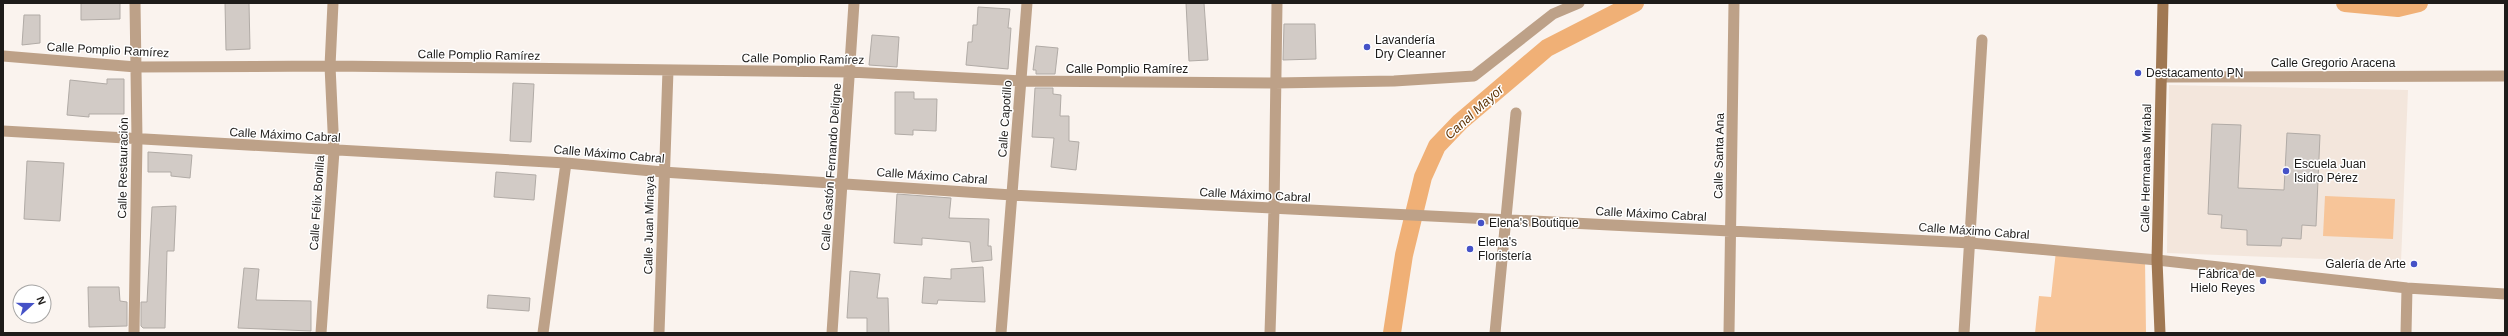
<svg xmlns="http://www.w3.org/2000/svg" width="2508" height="336" viewBox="0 0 2508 336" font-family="Arial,sans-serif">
  <rect width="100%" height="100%" fill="#faf3ee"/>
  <!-- built -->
  <path fill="#f3e6dc" d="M 2169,85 L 2408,90 L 2401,262 L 2167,253 Z"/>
  <!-- green -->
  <path fill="#f7c599" d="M 2325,196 L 2395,199 L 2393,239 L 2323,236 Z
    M 2056,251 L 2145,259 L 2146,333 L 2035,333 L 2039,296 L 2051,297 Z"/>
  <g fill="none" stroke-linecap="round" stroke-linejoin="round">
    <!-- canal -->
    <path stroke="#f0b076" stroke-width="18" d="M 2345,3 L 2398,8 L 2419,3
      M 1392,333 L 1404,255 L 1423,177 L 1437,146 L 1460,122 L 1547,48 L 1635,3"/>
  </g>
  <!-- building -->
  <path fill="#d2cbc6" stroke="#b1aba6" d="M 81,3 L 120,3 L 120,19 L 81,20 Z
    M 225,3 L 249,3 L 250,49 L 226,50 Z
    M 1186,3 L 1204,3 L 1208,60 L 1189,61 Z
    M 978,7 L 1010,9 L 1008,28 L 1011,28 L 1008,69 L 966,65 L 968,42 L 972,42 L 973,25 L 977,25 Z
    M 24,15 L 40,15 L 40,43 L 22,45 Z
    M 1284,24 L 1315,24 L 1316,59 L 1283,60 Z
    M 872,35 L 899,37 L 897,67 L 869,65 Z
    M 1036,46 L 1058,48 L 1055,74 L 1036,74 L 1036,70 L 1033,70 Z
    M 107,79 L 124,79 L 124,114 L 89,114 L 89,117 L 67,115 L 70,80 L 107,84 Z
    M 513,83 L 534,84 L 531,142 L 510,141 Z
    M 1035,88 L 1053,88 L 1053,94 L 1061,95 L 1060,116 L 1069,116 L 1069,141 L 1079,142 L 1076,170 L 1051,167 L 1054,138 L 1032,137 Z
    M 895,92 L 914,92 L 914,99 L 937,99 L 936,131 L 913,130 L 913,135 L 895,134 Z
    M 2212,124 L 2241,125 L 2238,188 L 2284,190 L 2287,133 L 2320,135 L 2316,226 L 2302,225 L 2301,239 L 2282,238 L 2281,246 L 2247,245 L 2247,230 L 2221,228 L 2222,215 L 2208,214 Z
    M 148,152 L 192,155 L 190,178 L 171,176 L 171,172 L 148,172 Z
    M 27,161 L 64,163 L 60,221 L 24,219 Z
    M 496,172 L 536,175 L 534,200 L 494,197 Z
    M 897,194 L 951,198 L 949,218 L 989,219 L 988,246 L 991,246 L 992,260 L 972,262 L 970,242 L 922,238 L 922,245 L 894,243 Z
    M 176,206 L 174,251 L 167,251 L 165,328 L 143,328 L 141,326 L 141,302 L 147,302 L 152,207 Z
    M 983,267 L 985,302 L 938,300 L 937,304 L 922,303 L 924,277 L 951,279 L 951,269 Z
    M 244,268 L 259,269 L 256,300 L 311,301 L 311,331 L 238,328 Z
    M 850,271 L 880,274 L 877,298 L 888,298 L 889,333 L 867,333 L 867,318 L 847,318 Z
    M 88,287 L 119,287 L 120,301 L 127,302 L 127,326 L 89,327 Z
    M 488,295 L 530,298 L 529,311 L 487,308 Z"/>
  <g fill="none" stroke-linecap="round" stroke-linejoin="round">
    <!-- minor -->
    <path stroke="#bda188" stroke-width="11" d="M 3,56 L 136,67 L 330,66 L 850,72 L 1021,81 L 1275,83 L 1394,81 L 1474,76 L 1553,14 L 1579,3
      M 3,131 L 566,163 L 663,172 L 1012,195 L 1971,243 L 2157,260 L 2407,288 L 2505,294
      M 134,333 L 137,139 L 135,3
      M 321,333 L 334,151 L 330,66 L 333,3
      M 543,333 L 566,163
      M 659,333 L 668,70
      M 832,333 L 854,3
      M 1001,333 L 1027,3
      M 1270,333 L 1274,209 L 1277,3
      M 1495,333 L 1516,113
      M 1729,333 L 1734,3
      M 1964,333 L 1982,40
      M 2406,333 L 2407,288"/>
    <!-- tertiary -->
    <path stroke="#bda188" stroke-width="11" d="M 2161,77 L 2505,76"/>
    <!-- secondary -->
    <path stroke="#a07853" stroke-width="11" d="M 2160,333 L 2157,260 L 2163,3"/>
  </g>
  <!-- markers -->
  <g fill="#4552c7" stroke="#fff" stroke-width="1.5">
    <circle cx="1367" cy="47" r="4"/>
    <circle cx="2138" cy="73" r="4"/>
    <circle cx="2286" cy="171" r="4"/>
    <circle cx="1481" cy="223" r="4"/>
    <circle cx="1470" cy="249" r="4"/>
    <circle cx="2414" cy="264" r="4"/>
    <circle cx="2263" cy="281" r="4"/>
  </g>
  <g text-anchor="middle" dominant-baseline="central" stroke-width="3" stroke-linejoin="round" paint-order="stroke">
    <!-- poi labels -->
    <g font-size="12" fill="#1e1c1a" stroke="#fff" text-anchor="start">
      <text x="1375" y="40">Lavandería<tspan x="1375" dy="14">Dry Cleanner</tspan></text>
      <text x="2146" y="73">Destacamento PN</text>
      <text x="2294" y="164">Escuela Juan<tspan x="2294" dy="14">Isidro Pérez</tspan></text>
      <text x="1489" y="223">Elena's Boutique</text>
      <text x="1478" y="242">Elena's<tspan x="1478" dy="14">Floristería</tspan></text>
      <text x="2406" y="264" text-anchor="end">Galería de Arte</text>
      <text x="2255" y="274" text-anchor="end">Fábrica de<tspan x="2255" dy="14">Hielo Reyes</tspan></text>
    </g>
    <!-- street labels -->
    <g font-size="12" fill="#1e1c1a" stroke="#fff">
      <text transform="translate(108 50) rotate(3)">Calle Pomplio Ramírez</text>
      <text transform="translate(479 55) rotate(1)">Calle Pomplio Ramírez</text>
      <text transform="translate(803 59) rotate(1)">Calle Pomplio Ramírez</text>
      <text x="2333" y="63">Calle Gregorio Aracena</text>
      <text x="1127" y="69">Calle Pomplio Ramírez</text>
      <text transform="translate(1005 119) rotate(-86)">Calle Capotillo</text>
      <text transform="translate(285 135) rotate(3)">Calle Máximo Cabral</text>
      <text transform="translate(609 154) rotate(5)">Calle Máximo Cabral</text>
      <text transform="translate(1719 156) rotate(-89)">Calle Santa Ana</text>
      <text transform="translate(831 167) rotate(-86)">Calle Gastón Fernando Deligne</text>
      <text transform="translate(123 168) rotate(-89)">Calle Restauración</text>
      <text transform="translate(2146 168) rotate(-89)">Calle Hermanas Mirabal</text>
      <text transform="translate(932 176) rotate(4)">Calle Máximo Cabral</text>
      <text transform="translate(1255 195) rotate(3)">Calle Máximo Cabral</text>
      <text transform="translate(317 203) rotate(-86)">Calle Félix Bonilla</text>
      <text transform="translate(1651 214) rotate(3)">Calle Máximo Cabral</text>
      <text transform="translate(649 225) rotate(-89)">Calle Juan Minaya</text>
      <text transform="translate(1974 231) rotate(4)">Calle Máximo Cabral</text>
    </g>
    <!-- water labels -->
    <g font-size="13" font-style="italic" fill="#62380a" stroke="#fff">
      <text transform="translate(1474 112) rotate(-42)">Canal Mayor</text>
    </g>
  </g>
  <!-- border -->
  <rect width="2508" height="336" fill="none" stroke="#1e1c1a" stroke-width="8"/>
  <!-- north arrow -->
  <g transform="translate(32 304) rotate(69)"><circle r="19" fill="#ffffff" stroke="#a5a4a3"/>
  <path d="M0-3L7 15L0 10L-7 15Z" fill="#4552c7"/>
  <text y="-6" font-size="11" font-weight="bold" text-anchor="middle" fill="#1e1c1a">N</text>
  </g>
</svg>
